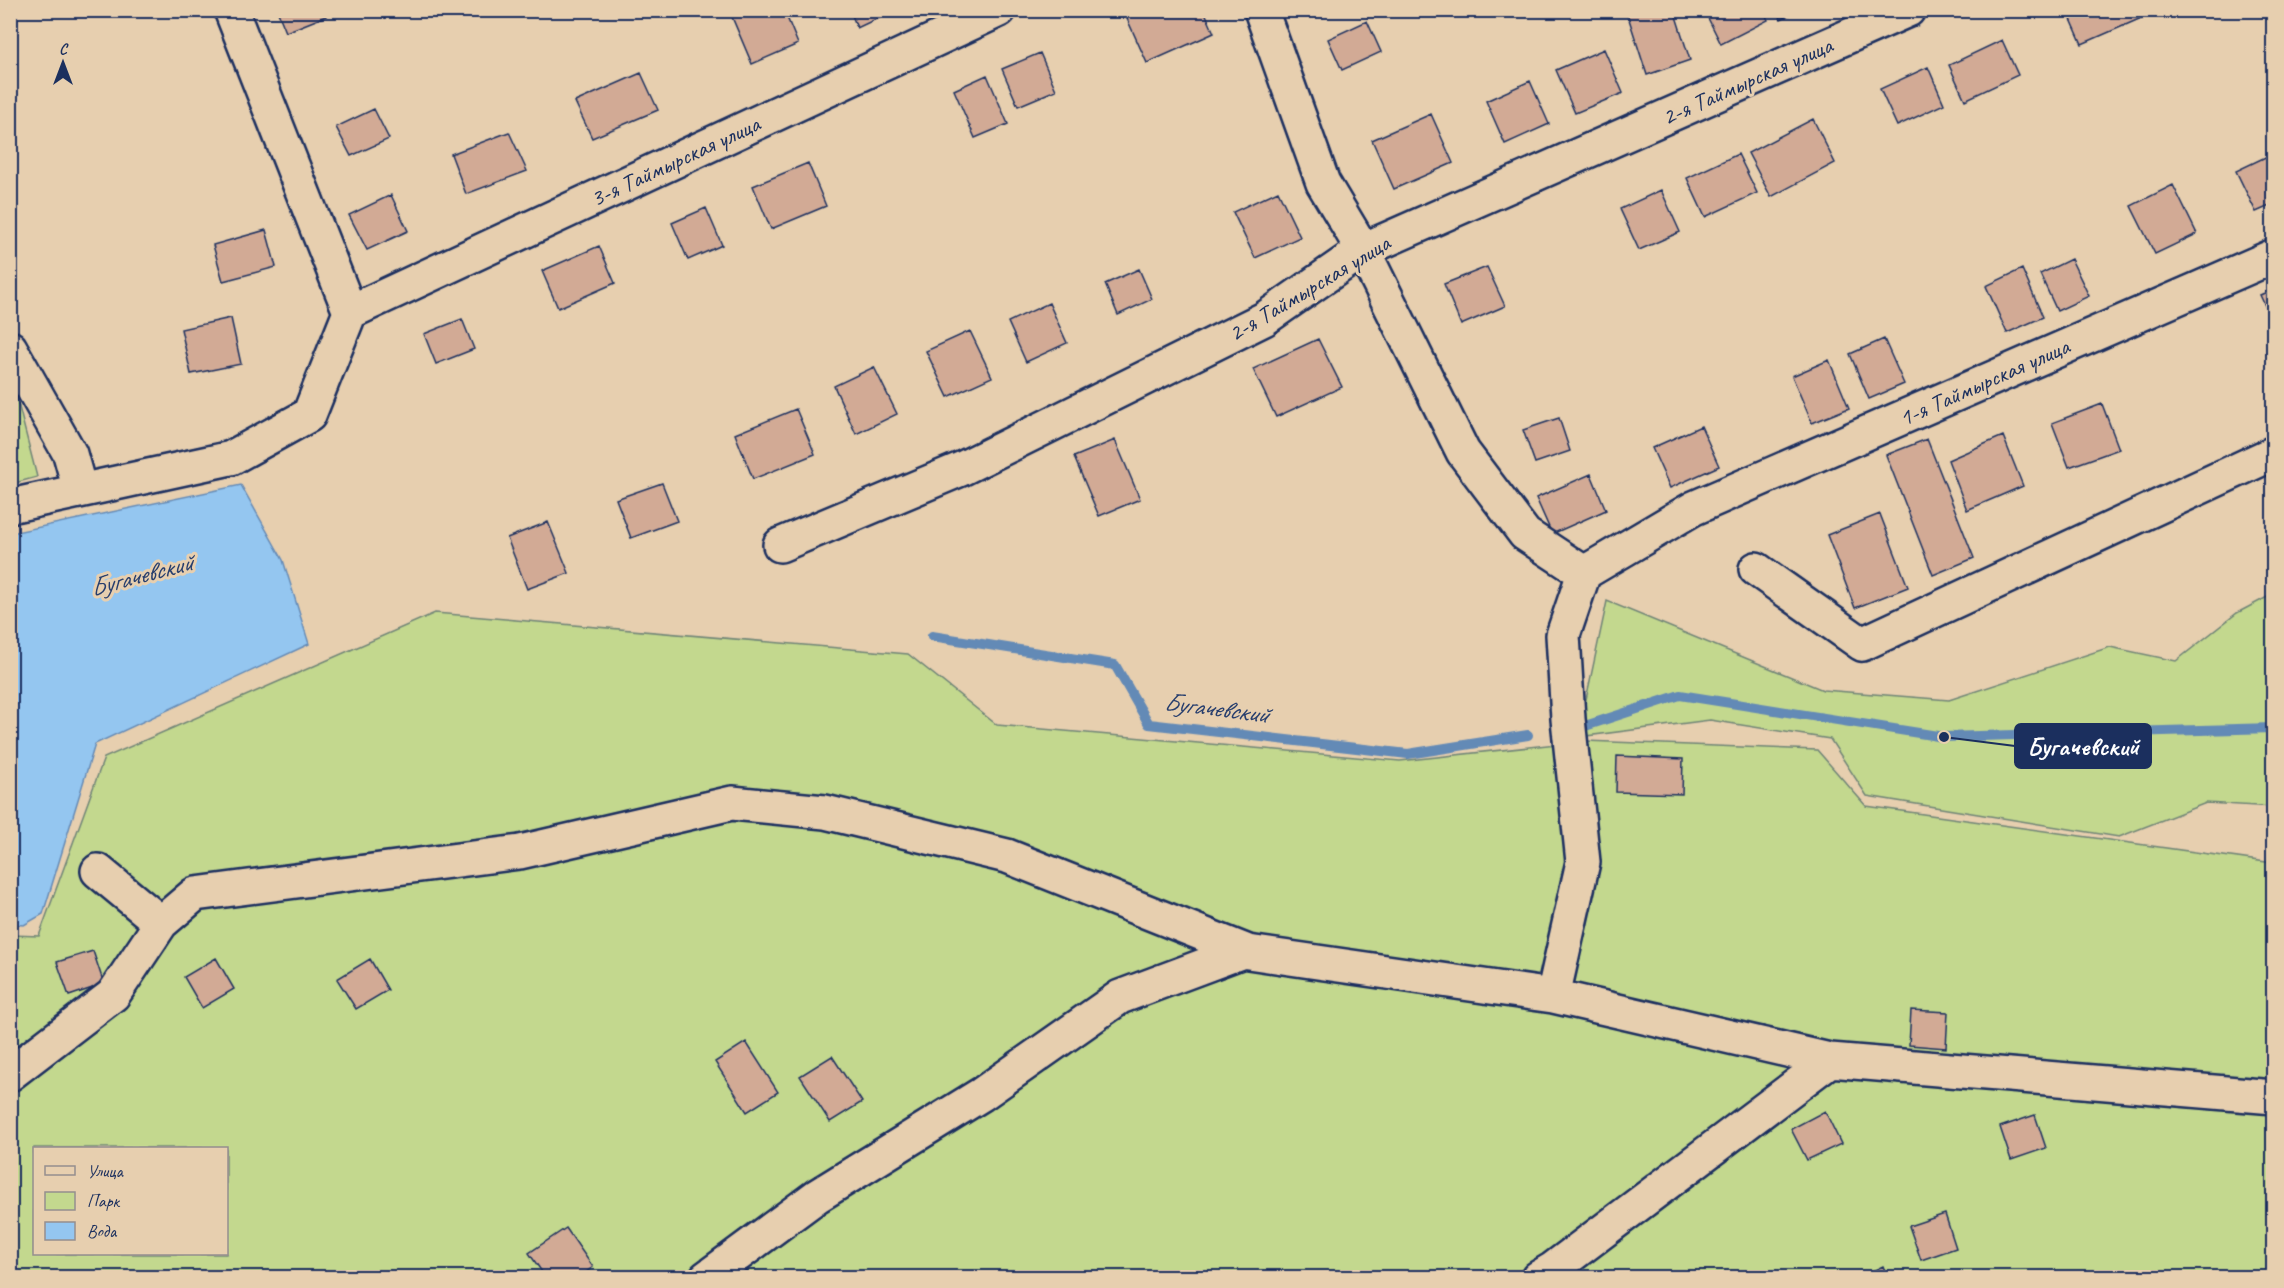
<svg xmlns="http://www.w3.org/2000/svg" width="2284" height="1288" viewBox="0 0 2284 1288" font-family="Caveat,sans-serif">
  <rect width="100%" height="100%" fill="#e7cfaf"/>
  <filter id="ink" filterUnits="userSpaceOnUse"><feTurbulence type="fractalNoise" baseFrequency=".0167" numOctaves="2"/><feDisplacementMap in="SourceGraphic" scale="12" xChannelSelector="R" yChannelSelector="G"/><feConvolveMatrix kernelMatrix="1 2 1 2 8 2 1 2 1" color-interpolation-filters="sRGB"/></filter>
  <g filter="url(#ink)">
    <!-- green -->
    <path fill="#c3d88e" stroke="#6f8476" stroke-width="1.5" fill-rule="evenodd" d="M 10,372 L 37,477 L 11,484 L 10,484 Z
      M 2273,594 L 2273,807 L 2206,803 L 2119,837 L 1867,796 L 1830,739 L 1710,720 L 1578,737 L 1607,601 L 1823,690 L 1949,700 L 2110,647 L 2176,661 L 2237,613 Z
      M 435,613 L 908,654 L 997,725 L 1400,761 L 1585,741 L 1817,750 L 1866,806 L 2273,863 L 2273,1277 L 11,1278 L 11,935 L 39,936 L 104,758 ZM 34,1148 L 226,1148 L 226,1254 L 34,1254 Z"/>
    <!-- water -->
    <path fill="#94c6f0" stroke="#648ab6" stroke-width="1.5" d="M 241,485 L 283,560 L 309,644 L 95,744 L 43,914 L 24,925 L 11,924 L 11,533 Z"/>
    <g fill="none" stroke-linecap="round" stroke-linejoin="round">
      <!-- stream -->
      <path stroke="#648ab6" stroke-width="10" d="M 932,636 L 1115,665 L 1149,724 L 1408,754 L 1528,735
        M 1579,728 L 1680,695 L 1944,737 L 2274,728"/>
    </g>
    <!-- building -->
    <path fill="#d2aa95" stroke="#1b2f5e" stroke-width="1.5" d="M 277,10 L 324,10 L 326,16 L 286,32 Z
      M 747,10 L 784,10 L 798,44 L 752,64 L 732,17 Z
      M 850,10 L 895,10 L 857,28 Z
      M 1127,10 L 1204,10 L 1214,33 L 1147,63 L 1124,12 Z
      M 1636,10 L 1674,10 L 1690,60 L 1647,75 L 1627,13 Z
      M 1704,10 L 1763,10 L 1768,20 L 1721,44 Z
      M 1777,10 L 1799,10 L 1781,19 Z
      M 2067,10 L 2144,10 L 2146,16 L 2082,44 Z
      M 1367,21 L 1381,52 L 1342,70 L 1328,39 Z
      M 2002,40 L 2018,75 L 1965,100 L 1949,65 Z
      M 1604,49 L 1623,93 L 1575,113 L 1556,70 Z
      M 1040,53 L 1056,90 L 1018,106 L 1002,69 Z
      M 1928,67 L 1944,104 L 1897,126 L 1880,89 Z
      M 641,73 L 658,110 L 592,138 L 575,102 Z
      M 987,75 L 1008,124 L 975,138 L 954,90 Z
      M 1530,81 L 1549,124 L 1505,144 L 1486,101 Z
      M 374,109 L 389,139 L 351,156 L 336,127 Z
      M 1431,114 L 1453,163 L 1394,189 L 1372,140 Z
      M 1813,119 L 1835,163 L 1771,197 L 1748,153 Z
      M 509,132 L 527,171 L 466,194 L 451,154 Z
      M 2274,153 L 2274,204 L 2256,212 L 2236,171 Z
      M 1738,154 L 1757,193 L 1705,217 L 1687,178 Z
      M 808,163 L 826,206 L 771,229 L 753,186 Z
      M 2173,185 L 2197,234 L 2155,254 L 2131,206 Z
      M 1661,190 L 1680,232 L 1639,250 L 1620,209 Z
      M 1278,191 L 1300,237 L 1255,258 L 1233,212 Z
      M 391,195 L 408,231 L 367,250 L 349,215 Z
      M 706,208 L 722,245 L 688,260 L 672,223 Z
      M 266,230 L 276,267 L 223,281 L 213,245 Z
      M 599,246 L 615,283 L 558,308 L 542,271 Z
      M 2071,259 L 2089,296 L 2057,311 L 2040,274 Z
      M 1487,267 L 1505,306 L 1461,325 L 1444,284 Z
      M 1139,269 L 1152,299 L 1118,315 L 1105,284 Z
      M 2022,269 L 2043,317 L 2007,333 L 1986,286 Z
      M 2274,289 L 2274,325 L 2260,295 Z
      M 1049,303 L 1067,343 L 1026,362 L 1008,322 Z
      M 231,318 L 241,364 L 191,374 L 181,329 Z
      M 462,319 L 474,349 L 436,364 L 424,334 Z
      M 970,331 L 992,377 L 948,397 L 926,351 Z
      M 1318,339 L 1342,387 L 1276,417 L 1253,369 Z
      M 1884,339 L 1904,384 L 1869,399 L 1850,354 Z
      M 1829,360 L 1849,408 L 1812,423 L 1792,376 Z
      M 874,367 L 897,414 L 856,434 L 834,386 Z
      M 2102,404 L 2119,449 L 2069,467 L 2052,423 Z
      M 796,409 L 815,454 L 753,479 L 735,434 Z
      M 1559,418 L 1570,451 L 1535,463 L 1523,430 Z
      M 1701,426 L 1719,466 L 1670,488 L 1652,448 Z
      M 2003,436 L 2023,486 L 1967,510 L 1948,460 Z
      M 1927,439 L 1974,558 L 1933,575 L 1886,455 Z
      M 1115,440 L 1140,499 L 1099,516 L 1074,457 Z
      M 1591,474 L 1606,510 L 1552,534 L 1536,498 Z
      M 662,483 L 677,521 L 631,538 L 616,499 Z
      M 1880,514 L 1908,587 L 1855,608 L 1827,535 Z
      M 548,522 L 569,573 L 527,589 L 507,538 Z
      M 1617,756 L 1683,759 L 1682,794 L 1616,792 Z
      M 93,951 L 104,984 L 69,996 L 57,962 Z
      M 216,958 L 234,989 L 202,1008 L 184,977 Z
      M 370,959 L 388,990 L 356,1009 L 337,979 Z
      M 1911,1010 L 1948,1012 L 1946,1048 L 1909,1045 Z
      M 746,1042 L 778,1092 L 747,1112 L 715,1062 Z
      M 832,1056 L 862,1102 L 830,1122 L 800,1076 Z
      M 1825,1111 L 1841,1144 L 1807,1160 L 1791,1129 Z
      M 2035,1115 L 2046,1148 L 2011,1160 L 2000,1127 Z
      M 1945,1214 L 1956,1248 L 1921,1260 L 1909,1226 Z
      M 566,1228 L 593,1267 L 578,1278 L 546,1278 L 529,1253 Z
      M 1883,1266 L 1888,1278 L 1858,1278 Z"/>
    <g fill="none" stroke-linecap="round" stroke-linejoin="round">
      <!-- minor casing -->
      <g stroke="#1b2f5e" stroke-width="38">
        <path id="minor" d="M 1261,10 L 1323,183 L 1363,250 L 1463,452 L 1525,534 L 1584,573
          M 350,312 L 999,10
          M 10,348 L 70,454 L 80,490
          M 10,506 L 231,458 L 309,415 L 350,312 L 231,10
          M 780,545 L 961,469 L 1264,319 L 1363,250 L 1908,10
          M 1756,569 L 1862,644 L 2274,453
          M 98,871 L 161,923 L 195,894 L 520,852 L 732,803 L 825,812 L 1007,856 L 1248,952 L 1553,996 L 1830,1060 L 2274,1097
          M 1553,996 L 1583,862 L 1568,719 L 1563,635 L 1584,573 L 1694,508 L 2274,256
          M 10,1074 L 113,995 L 161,923
          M 706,1278 L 817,1196 L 982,1094 L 1120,997 L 1243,951
          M 1538,1278 L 1553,1269 L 1830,1060"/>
      </g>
      <!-- minor -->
      <use href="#minor" stroke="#e7cfaf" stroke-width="33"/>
    </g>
  </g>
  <g text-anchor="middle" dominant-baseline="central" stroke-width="6" stroke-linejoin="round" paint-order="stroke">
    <!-- street labels -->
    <g font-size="24" fill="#1b2f5e" stroke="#e7cfaf">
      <text transform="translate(1747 81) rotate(-24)">2-я Таймырская улица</text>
      <text transform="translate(675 161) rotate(-25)">3-я Таймырская улица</text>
      <text transform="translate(1309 288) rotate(-31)">2-я Таймырская улица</text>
      <text transform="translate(1984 382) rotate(-24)">1-я Таймырская улица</text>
    </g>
    <!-- water labels -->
    <g font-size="26" font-style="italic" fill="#273e6d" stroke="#e7cfaf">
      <text transform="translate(141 575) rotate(-15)">Бугачевский</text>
      <text transform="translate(1216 708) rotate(7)">Бугачевский</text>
    </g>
  </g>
  <!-- callouts -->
  <path fill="none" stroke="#1b2f5e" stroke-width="2" d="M1944 737L2015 746"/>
  <circle fill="#1b2f5e" stroke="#e7cfaf" stroke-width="2" cx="1944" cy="737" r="6"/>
  <rect fill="#1b2f5e" stroke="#1b2f5e" stroke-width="2" x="2015" y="724" width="136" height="44" rx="6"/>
  <g font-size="26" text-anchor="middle" font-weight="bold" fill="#fff">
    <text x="2083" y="755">Бугачевский</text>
  </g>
  <!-- margin -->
  <rect width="2284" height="1288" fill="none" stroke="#e7cfaf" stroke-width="36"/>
  <rect x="18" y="18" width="2248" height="1252" fill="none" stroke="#1b2f5e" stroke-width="2" filter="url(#ink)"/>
  <!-- legend -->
  <rect x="33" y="1147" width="195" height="108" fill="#e7cfaf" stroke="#958f8f" stroke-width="1.5"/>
  <rect x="45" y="1166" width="30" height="9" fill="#e7cfaf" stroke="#958f8f" stroke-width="1.5"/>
  <text x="87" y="1177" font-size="18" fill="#1b2f5e">Улица</text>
  <rect x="45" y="1192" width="30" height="18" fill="#c3d88e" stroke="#958f8f" stroke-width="1.5"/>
  <text x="87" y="1207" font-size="18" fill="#1b2f5e">Парк</text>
  <rect x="45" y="1222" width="30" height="18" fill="#94c6f0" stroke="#958f8f" stroke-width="1.5"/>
  <text x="87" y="1237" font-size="18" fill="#1b2f5e">Вода</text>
  <!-- north arrow -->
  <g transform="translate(63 63)" stroke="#e7cfaf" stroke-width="4.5" paint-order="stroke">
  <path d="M0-4.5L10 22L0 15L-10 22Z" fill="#1b2f5e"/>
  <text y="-9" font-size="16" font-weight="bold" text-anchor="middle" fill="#1b2f5e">С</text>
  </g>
</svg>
